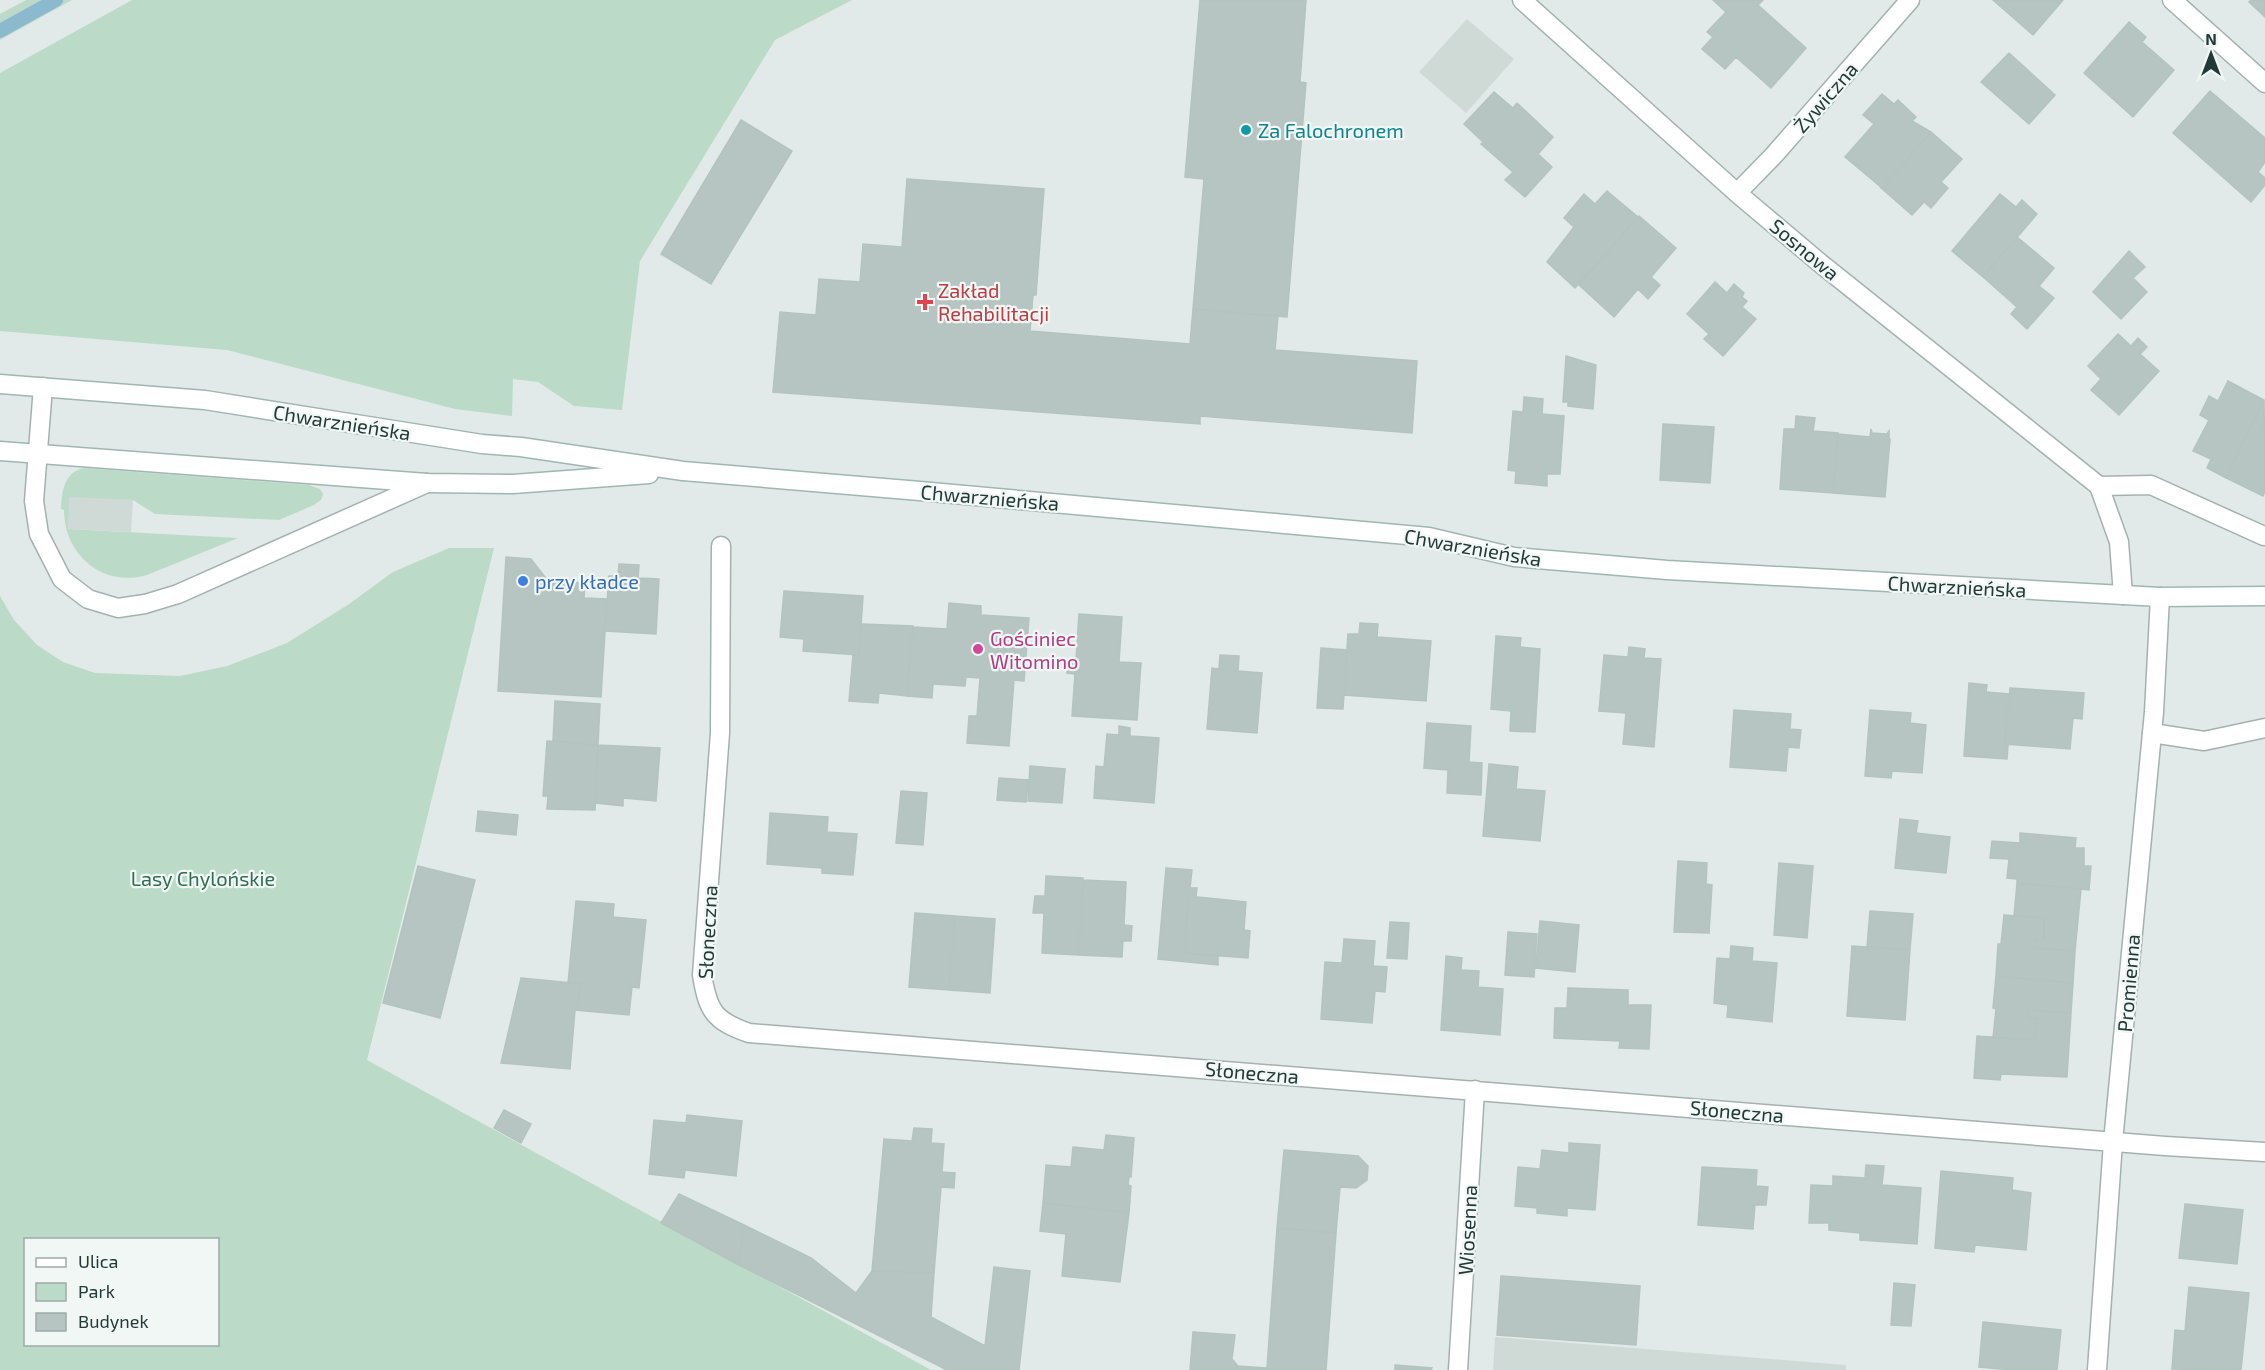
<svg xmlns="http://www.w3.org/2000/svg" width="2265" height="1370" viewBox="0 0 2265 1370" font-family="'Exo 2',sans-serif">
  <rect width="100%" height="100%" fill="#e1eae8"/>
  <!-- built -->
  <path fill="#cfdad7" d="M 1467,19 L 1514,59 L 1466,113 L 1419,72 Z
    M 70,496 L 133,500 L 131,532 L 68,529 Z
    M 1495,1337 L 1846,1365 L 1846,1370 L 1493,1370 Z"/>
  <!-- green -->
  <path fill="#bbdbc8" fill-rule="evenodd" d="M 26,0 L 72,0 L 0,40 L 0,14 Z
    M 132,0 L 852,0 L 775,40 L 640,261 L 622,410 L 574,406 L 538,382 L 513,379 L 512,416 L 455,409 L 227,350 L 0,331 L 0,73 Z
    M 84,468 L 309,485 L 320,489 L 323,494 L 321,500 L 314,505 L 279,520 L 155,514 L 133,500 L 70,497 L 68,529 L 238,538 L 147,575 C 103,588 64,555 64,510 L 61,509 C 62,491 64,472 84,468 Z
    M 449,548 L 494,548 L 367,1060 L 931,1370 L 0,1370 L 0,596 L 14,620 L 37,645 L 63,662 L 95,673 L 180,676 L 227,666 L 287,643 L 349,604 L 393,572 ZM 26,1240 L 218,1240 L 218,1344 L 26,1344 Z"/>
  <g fill="none" stroke-linecap="round" stroke-linejoin="round">
    <!-- stream -->
    <path stroke="#8bb9cd" stroke-width="14" d="M 0,31 L 56,0"/>
  </g>
  <!-- building -->
  <path fill="#b6c5c1" stroke="#b3c4bf" stroke-width="1.5" d="M 1200,0 L 1306,0 L 1300,82 L 1306,83 L 1287,317 L 1193,309 L 1204,179 L 1185,177 Z
    M 1713,0 L 1763,0 L 1758,5 L 1806,48 L 1771,88 L 1736,57 L 1725,69 L 1702,49 L 1713,37 L 1707,32 L 1726,12 Z
    M 1993,0 L 2063,0 L 2033,35 Z
    M 2251,0 L 2265,0 L 2265,17 L 2249,2 Z
    M 2129,22 L 2146,37 L 2142,42 L 2174,70 L 2133,117 L 2084,73 Z
    M 2009,53 L 2055,95 L 2029,124 L 1981,82 Z
    M 2210,91 L 2265,138 L 2265,162 L 2258,172 L 2265,178 L 2265,185 L 2251,202 L 2173,133 Z
    M 1494,92 L 1513,108 L 1517,103 L 1553,137 L 1538,154 L 1552,167 L 1525,197 L 1505,180 L 1513,172 L 1481,144 L 1483,142 L 1464,124 Z
    M 1882,94 L 1894,104 L 1898,100 L 1916,117 L 1912,121 L 1931,132 L 1882,188 L 1845,157 L 1874,124 L 1863,115 Z
    M 741,120 L 792,151 L 711,284 L 661,254 Z
    M 1931,132 L 1962,159 L 1941,182 L 1948,188 L 1931,208 L 1924,202 L 1912,215 L 1880,187 L 1882,188 Z
    M 907,179 L 1044,189 L 1036,295 L 1033,295 L 1030,331 L 1190,344 L 1193,309 L 1278,316 L 1275,350 L 1417,361 L 1412,433 L 1200,416 L 1200,424 L 773,392 L 780,312 L 816,315 L 819,279 L 860,282 L 863,244 L 902,247 Z
    M 1607,191 L 1638,217 L 1575,288 L 1547,262 L 1574,227 L 1564,218 L 1584,194 L 1595,204 Z
    M 2000,194 L 2016,207 L 2022,200 L 2037,214 L 1983,277 L 1952,251 Z
    M 1639,216 L 1676,248 L 1651,277 L 1660,285 L 1648,299 L 1638,289 L 1614,317 L 1579,285 Z
    M 2017,237 L 2054,268 L 2039,286 L 2054,298 L 2027,329 L 2011,314 L 2017,307 L 1983,277 Z
    M 2129,251 L 2145,267 L 2133,278 L 2147,292 L 2121,319 L 2093,292 Z
    M 1715,282 L 1727,293 L 1734,284 L 1744,293 L 1742,297 L 1747,301 L 1742,307 L 1756,319 L 1723,356 L 1704,339 L 1709,334 L 1687,314 Z
    M 2118,334 L 2131,346 L 2138,338 L 2147,347 L 2140,354 L 2159,371 L 2119,415 L 2091,390 L 2101,379 L 2088,366 Z
    M 1566,356 L 1596,365 L 1593,409 L 1568,406 L 1568,402 L 1563,402 Z
    M 2228,381 L 2264,400 L 2226,478 L 2207,468 L 2211,459 L 2193,451 L 2209,420 L 2200,415 L 2209,396 L 2218,401 Z
    M 1524,397 L 1543,399 L 1542,414 L 1564,416 L 1560,474 L 1547,474 L 1547,486 L 1515,483 L 1516,471 L 1508,470 L 1513,411 L 1523,412 Z
    M 2264,400 L 2265,491 L 2263,496 L 2226,478 Z
    M 1796,416 L 1815,418 L 1813,431 L 1838,433 L 1833,493 L 1780,489 L 1784,429 L 1795,429 Z
    M 1663,424 L 1714,427 L 1710,483 L 1660,480 Z
    M 1871,429 L 1872,433 L 1887,434 L 1889,431 L 1889,439 L 1890,439 L 1885,497 L 1833,493 L 1838,434 L 1870,437 Z
    M 506,557 L 531,559 L 548,581 L 585,583 L 584,598 L 607,599 L 601,697 L 498,691 Z
    M 619,564 L 639,565 L 638,578 L 659,579 L 656,634 L 605,631 L 609,576 L 618,576 Z
    M 784,591 L 863,596 L 859,655 L 803,651 L 804,639 L 780,637 Z
    M 949,603 L 981,606 L 981,615 L 1029,618 L 1024,681 L 1014,680 L 1009,746 L 967,743 L 969,716 L 977,716 L 980,678 L 966,677 L 965,686 L 933,684 L 932,698 L 907,696 L 913,627 L 947,629 Z
    M 1079,614 L 1122,617 L 1119,662 L 1141,663 L 1137,720 L 1072,716 L 1075,674 L 1067,673 L 1069,659 L 1076,660 Z
    M 1360,623 L 1378,624 L 1377,637 L 1431,641 L 1426,701 L 1344,695 L 1348,634 L 1359,634 Z
    M 862,624 L 913,626 L 907,696 L 879,693 L 878,703 L 849,701 L 853,655 L 859,655 Z
    M 1496,636 L 1521,638 L 1520,647 L 1540,649 L 1535,732 L 1510,731 L 1511,711 L 1491,709 Z
    M 1629,647 L 1645,649 L 1644,658 L 1661,659 L 1654,747 L 1623,744 L 1626,713 L 1599,711 L 1604,655 L 1628,657 Z
    M 1321,648 L 1347,650 L 1343,709 L 1317,708 Z
    M 1220,655 L 1239,656 L 1238,671 L 1262,673 L 1257,733 L 1207,729 L 1212,668 L 1219,669 Z
    M 1969,683 L 1987,685 L 1986,692 L 2009,694 L 2005,744 L 2008,745 L 2007,759 L 1964,756 Z
    M 2010,688 L 2084,693 L 2082,719 L 2073,718 L 2070,749 L 2005,744 Z
    M 555,701 L 600,704 L 598,745 L 553,741 Z
    M 1734,710 L 1791,714 L 1790,729 L 1801,730 L 1799,748 L 1788,747 L 1786,771 L 1730,767 Z
    M 1870,710 L 1911,713 L 1910,723 L 1926,725 L 1922,773 L 1892,771 L 1891,778 L 1865,776 Z
    M 1427,723 L 1471,726 L 1469,762 L 1482,763 L 1481,795 L 1447,793 L 1448,770 L 1424,768 Z
    M 1119,726 L 1130,728 L 1130,736 L 1159,738 L 1154,803 L 1094,798 L 1096,766 L 1104,767 L 1107,734 L 1119,735 Z
    M 547,741 L 598,745 L 595,810 L 547,809 L 548,796 L 543,796 Z
    M 598,745 L 660,748 L 656,801 L 623,798 L 623,806 L 596,803 Z
    M 1489,764 L 1518,767 L 1516,789 L 1545,791 L 1540,841 L 1483,836 Z
    M 1030,766 L 1065,769 L 1062,803 L 1028,801 Z
    M 999,778 L 1028,780 L 1026,802 L 997,800 Z
    M 901,791 L 927,793 L 923,845 L 896,843 Z
    M 478,811 L 518,815 L 516,835 L 476,831 Z
    M 770,813 L 828,817 L 827,832 L 857,834 L 853,875 L 822,873 L 822,868 L 767,864 Z
    M 1900,819 L 1918,821 L 1916,833 L 1950,837 L 1946,873 L 1895,868 Z
    M 2020,833 L 2076,838 L 2075,848 L 2084,848 L 2084,866 L 2091,866 L 2089,890 L 2017,883 L 2017,879 L 2007,878 L 2009,859 L 1990,858 L 1992,841 L 2020,843 Z
    M 1678,861 L 1707,863 L 1706,884 L 1712,885 L 1709,933 L 1674,932 Z
    M 1779,863 L 1813,866 L 1807,938 L 1774,935 Z
    M 418,866 L 475,880 L 440,1018 L 383,1003 Z
    M 1166,868 L 1192,870 L 1190,888 L 1197,888 L 1196,897 L 1188,896 L 1184,953 L 1218,956 L 1218,965 L 1158,959 Z
    M 1046,876 L 1083,878 L 1079,955 L 1042,953 L 1044,913 L 1033,913 L 1035,896 L 1045,896 Z
    M 1083,880 L 1126,882 L 1124,925 L 1132,926 L 1131,941 L 1123,941 L 1122,957 L 1079,955 Z
    M 2017,883 L 2081,889 L 2075,951 L 2034,948 L 2035,939 L 2044,940 L 2044,918 L 2014,916 Z
    M 1188,896 L 1246,902 L 1244,930 L 1250,931 L 1248,958 L 1184,953 Z
    M 576,901 L 614,904 L 613,917 L 646,920 L 639,988 L 632,987 L 629,1015 L 575,1010 L 582,984 L 568,983 Z
    M 1870,911 L 1913,914 L 1910,950 L 1867,947 Z
    M 915,913 L 955,916 L 949,990 L 909,987 Z
    M 2004,915 L 2044,918 L 2044,940 L 2035,939 L 2034,948 L 2075,951 L 2073,983 L 1996,976 L 1998,944 L 2001,944 Z
    M 955,916 L 995,919 L 990,993 L 949,990 Z
    M 1540,921 L 1579,925 L 1575,972 L 1536,968 Z
    M 1390,922 L 1409,923 L 1407,959 L 1387,958 Z
    M 1508,932 L 1537,934 L 1534,977 L 1505,975 Z
    M 1344,939 L 1375,941 L 1373,966 L 1387,967 L 1385,992 L 1375,991 L 1372,1023 L 1321,1019 L 1325,962 L 1342,963 Z
    M 1731,946 L 1753,948 L 1752,961 L 1777,963 L 1772,1022 L 1727,1017 L 1728,1005 L 1714,1003 L 1717,958 L 1730,959 Z
    M 1852,946 L 1910,950 L 1905,1020 L 1847,1016 Z
    M 1446,956 L 1462,958 L 1461,970 L 1479,971 L 1478,987 L 1503,989 L 1500,1035 L 1441,1030 Z
    M 1996,976 L 2073,983 L 2071,1013 L 2028,1010 L 2028,1018 L 2037,1018 L 2035,1040 L 1993,1038 L 1996,1009 L 1993,1008 Z
    M 521,978 L 582,984 L 575,1010 L 570,1069 L 501,1063 Z
    M 1568,988 L 1628,990 L 1628,1005 L 1651,1005 L 1649,1049 L 1619,1048 L 1620,1041 L 1554,1038 L 1555,1008 L 1567,1008 Z
    M 2028,1010 L 2071,1013 L 2067,1077 L 2001,1074 L 2000,1080 L 1974,1078 L 1977,1036 L 2035,1040 L 2037,1018 L 2028,1018 Z
    M 504,1110 L 531,1124 L 521,1143 L 494,1128 Z
    M 687,1115 L 742,1121 L 736,1176 L 685,1170 L 684,1178 L 649,1174 L 654,1120 L 686,1123 Z
    M 914,1128 L 932,1129 L 931,1143 L 944,1144 L 942,1172 L 955,1173 L 954,1188 L 941,1187 L 934,1273 L 872,1271 L 884,1139 L 912,1141 Z
    M 1106,1135 L 1134,1138 L 1131,1177 L 1129,1177 L 1128,1185 L 1131,1186 L 1129,1213 L 1043,1203 L 1046,1165 L 1071,1167 L 1073,1147 L 1104,1150 Z
    M 1569,1143 L 1600,1145 L 1595,1210 L 1567,1208 L 1567,1216 L 1537,1213 L 1537,1208 L 1515,1206 L 1518,1167 L 1540,1169 L 1542,1150 L 1569,1153 Z
    M 1284,1150 L 1358,1156 L 1368,1166 L 1367,1180 L 1356,1188 L 1340,1187 L 1336,1233 L 1277,1228 Z
    M 1866,1165 L 1884,1166 L 1882,1185 L 1921,1188 L 1917,1244 L 1860,1240 L 1860,1233 L 1829,1230 L 1829,1223 L 1809,1223 L 1811,1185 L 1833,1186 L 1833,1176 L 1865,1178 Z
    M 1702,1167 L 1757,1170 L 1756,1186 L 1768,1187 L 1766,1205 L 1755,1205 L 1753,1229 L 1698,1225 Z
    M 1941,1171 L 2013,1178 L 2012,1190 L 2031,1193 L 2026,1250 L 1975,1245 L 1974,1252 L 1935,1248 Z
    M 679,1194 L 744,1225 L 739,1265 L 661,1223 Z
    M 1043,1203 L 1129,1213 L 1120,1282 L 1062,1276 L 1066,1234 L 1040,1231 Z
    M 2185,1204 L 2243,1210 L 2237,1264 L 2179,1258 Z
    M 744,1225 L 811,1258 L 856,1293 L 872,1271 L 934,1273 L 931,1317 L 985,1346 L 994,1267 L 1030,1271 L 1019,1370 L 947,1370 L 739,1265 Z
    M 1277,1228 L 1336,1233 L 1326,1370 L 1238,1370 L 1238,1366 L 1267,1368 Z
    M 1501,1276 L 1640,1286 L 1636,1345 L 1497,1335 Z
    M 1894,1283 L 1915,1285 L 1911,1326 L 1891,1325 Z
    M 2189,1287 L 2249,1293 L 2241,1370 L 2172,1369 L 2175,1330 L 2185,1331 Z
    M 1983,1322 L 2061,1330 L 2057,1370 L 2011,1370 L 1979,1367 Z
    M 1193,1332 L 1235,1335 L 1232,1359 L 1238,1366 L 1238,1370 L 1190,1370 Z
    M 1395,1365 L 1432,1368 L 1431,1370 L 1395,1370 Z"/>
  <g fill="none" stroke-linecap="round" stroke-linejoin="round">
    <!-- service casing -->
    <g stroke="#a4b2af" stroke-width="21">
      <path id="service" d="M 43,387 L 34,501 L 39,534 L 62,579 L 88,599 L 118,608 L 145,604 L 178,594 L 427,483
        M 2099,486 L 2151,485 L 2264,536
        M 2152,733 L 2204,741 L 2265,728"/>
    </g>
    <!-- minor casing -->
    <g stroke="#a4b2af" stroke-width="21">
      <path id="minor" d="M 1522,0 L 1737,193 L 1820,263 L 2099,486 L 2119,542 L 2123,595
        M 2172,0 L 2265,83
        M 1737,193 L 1774,155 L 1910,0
        M 721,546 L 720,733 L 702,975 C 708,1011 714,1021 749,1033 L 2165,1146 L 2265,1152
        M 1458,1370 L 1475,1090
        M 2097,1370 L 2113,1142 L 2154,712 L 2160,597"/>
    </g>
    <!-- secondary casing -->
    <g stroke="#a0b6b1" stroke-width="21">
      <path id="secondary" d="M 0,384 L 205,400 L 482,444 L 521,447 L 683,471 L 920,491 L 1429,537 L 1514,557 L 1667,570 L 2160,597 L 2265,596
        M 0,451 L 427,483 L 513,484 L 649,474"/>
    </g>
    <!-- service -->
    <use href="#service" stroke="#fff" stroke-width="18"/>
    <!-- minor -->
    <use href="#minor" stroke="#fff" stroke-width="18"/>
    <!-- secondary -->
    <use href="#secondary" stroke="#fff" stroke-width="18"/>
  </g>
  <!-- markers -->
  <circle fill="#0f9aa8" stroke="#f1f7f5" stroke-width="2" cx="1246" cy="130" r="6"/>
  <path fill="#e0444e" stroke="#f1f7f5" stroke-width="2" d="M922 293h6v6h6v6h-6v6h-6v-6h-6v-6h6z"/>
  <circle fill="#3f7fe0" stroke="#f1f7f5" stroke-width="2" cx="523" cy="581" r="6"/>
  <circle fill="#d1479c" stroke="#f1f7f5" stroke-width="2" cx="978" cy="649" r="6"/>
  <g text-anchor="middle" dominant-baseline="central" stroke-width="4.5" stroke-linejoin="round" paint-order="stroke">
    <!-- street labels -->
    <g font-size="20" fill="#223a37" stroke="#f1f7f5">
      <text transform="translate(1825 97) rotate(-49)">Żywiczna</text>
      <text transform="translate(1805 249) rotate(40)">Sosnowa</text>
      <text transform="translate(342 422) rotate(9)">Chwarznieńska</text>
      <text transform="translate(990 497) rotate(5)">Chwarznieńska</text>
      <text transform="translate(1473 547) rotate(10)">Chwarznieńska</text>
      <text transform="translate(1957 586) rotate(3)">Chwarznieńska</text>
      <text transform="translate(707 932) rotate(-87)">Słoneczna</text>
      <text transform="translate(2128 983) rotate(-85)">Promienna</text>
      <text transform="translate(1252 1072) rotate(5)">Słoneczna</text>
      <text transform="translate(1737 1111) rotate(5)">Słoneczna</text>
      <text transform="translate(1467 1230) rotate(-87)">Wiosenna</text>
    </g>
    <!-- culture labels -->
    <g font-size="20" fill="#0d838f" stroke="#f1f7f5" text-anchor="start">
      <text x="1258" y="130">Za Falochronem</text>
    </g>
    <!-- health labels -->
    <g font-size="20" fill="#be3a42" stroke="#f1f7f5" text-anchor="start">
      <text x="938" y="290">Zakład<tspan x="938" dy="23">Rehabilitacji</tspan></text>
    </g>
    <!-- shop labels -->
    <g font-size="20" fill="#366cbe" stroke="#f1f7f5" text-anchor="start">
      <text x="535" y="581">przy kładce</text>
    </g>
    <!-- hotel labels -->
    <g font-size="20" fill="#b23c85" stroke="#f1f7f5" text-anchor="start">
      <text x="990" y="638">Gościniec<tspan x="990" dy="23">Witomino</tspan></text>
    </g>
    <!-- park labels -->
    <g font-size="20" fill="#2f6e51" stroke="#f1f7f5">
      <text x="203" y="878">Lasy Chylońskie</text>
    </g>
  </g>
  <!-- legend -->
  <rect x="24" y="1238" width="195" height="108" fill="#f1f7f5" stroke="#9eaba9" stroke-width="1.5"/>
  <rect x="36" y="1258" width="30" height="9" fill="#ffffff" stroke="#9eaba9" stroke-width="1.5"/>
  <text x="78" y="1268" font-size="18" fill="#223a37">Ulica</text>
  <rect x="36" y="1283" width="30" height="18" fill="#bbdbc8" stroke="#9eaba9" stroke-width="1.5"/>
  <text x="78" y="1298" font-size="18" fill="#223a37">Park</text>
  <rect x="36" y="1313" width="30" height="18" fill="#b6c5c1" stroke="#9eaba9" stroke-width="1.5"/>
  <text x="78" y="1328" font-size="18" fill="#223a37">Budynek</text>
  <!-- north arrow -->
  <g transform="translate(2211 54)" stroke="#f1f7f5" stroke-width="4.5" paint-order="stroke">
  <path d="M0-4.5L10 22L0 15L-10 22Z" fill="#223a37"/>
  <text y="-9" font-size="16" font-weight="bold" text-anchor="middle" fill="#223a37">N</text>
  </g>
</svg>
